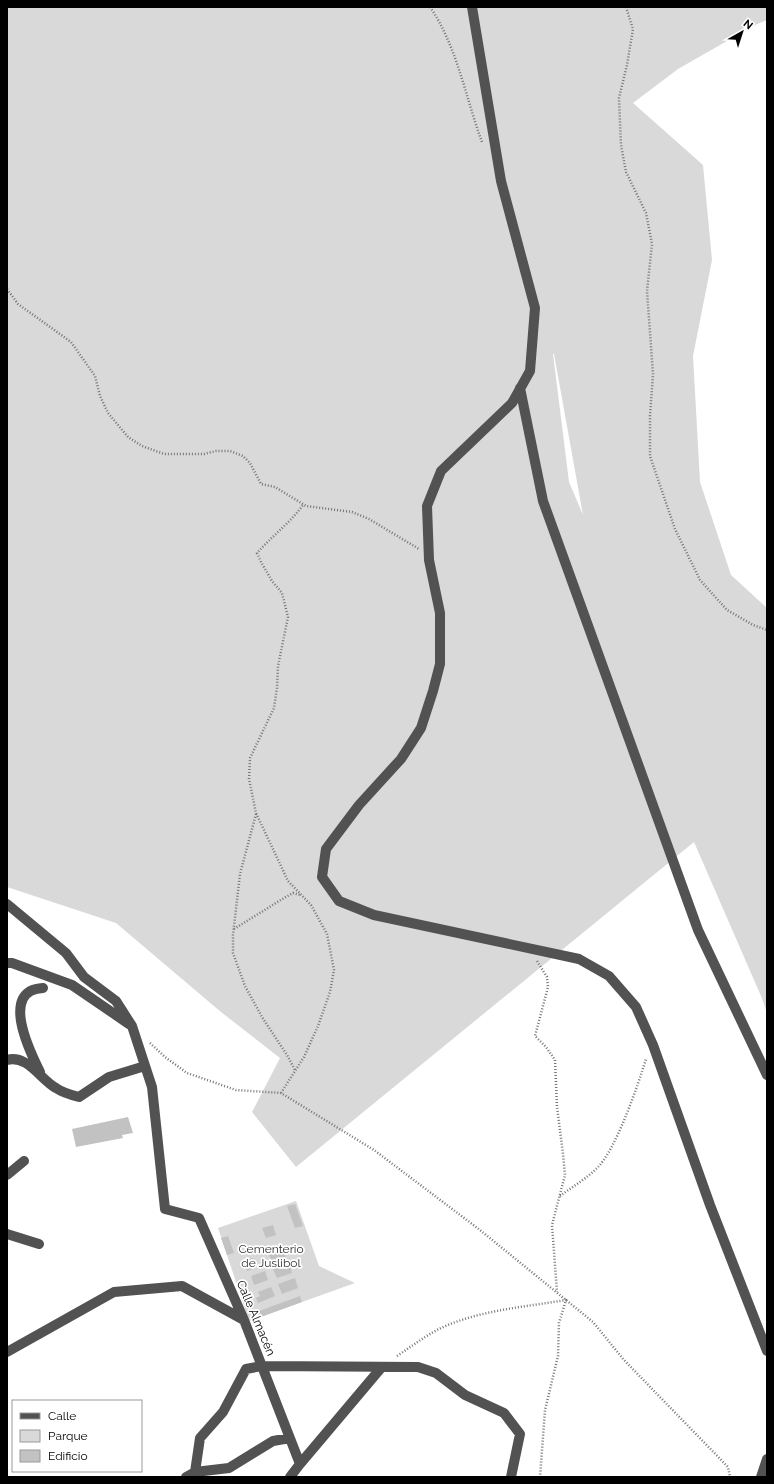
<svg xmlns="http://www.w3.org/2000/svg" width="774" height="1484" viewBox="0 0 774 1484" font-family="Raleway,sans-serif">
  <rect width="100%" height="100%" fill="#fff"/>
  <!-- green -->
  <path fill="#d9d9d9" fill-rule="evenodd" d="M 7,7 L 767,7 L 767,20 L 755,25 L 678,69 L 633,103 L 703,165 L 712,260 L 693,356 L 700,482 L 731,575 L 767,608 L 767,1013 L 761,996 L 694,842 L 296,1167 L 252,1112 L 280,1058 L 221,1012 L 116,923 L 7,887 ZM 553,354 L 554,354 L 583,515 L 569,482 Z
    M 296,1201 L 319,1266 L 355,1283 L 249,1321 L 218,1228 Z"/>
  <!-- building -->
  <path fill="#c2c2c2" d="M 128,1117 L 133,1133 L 122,1135 L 123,1138 L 76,1147 L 72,1129 Z
    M 295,1204 L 303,1226 L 295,1228 L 287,1206 Z
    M 273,1225 L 276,1235 L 266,1238 L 262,1228 Z
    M 228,1236 L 234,1253 L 227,1255 L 221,1238 Z
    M 283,1247 L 286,1257 L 272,1262 L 268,1252 Z
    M 253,1258 L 256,1268 L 247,1271 L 244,1261 Z
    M 289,1263 L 292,1273 L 277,1278 L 273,1269 Z
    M 265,1271 L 268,1280 L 254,1285 L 251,1276 Z
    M 295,1278 L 298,1288 L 282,1294 L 278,1284 Z
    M 271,1287 L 275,1296 L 258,1303 L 256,1298 L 260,1296 L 258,1292 Z
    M 300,1296 L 302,1302 L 261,1317 L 259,1311 Z"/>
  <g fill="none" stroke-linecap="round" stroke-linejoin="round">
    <!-- path -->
    <path stroke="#747474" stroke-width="2.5" stroke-dasharray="1 2" stroke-linecap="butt" d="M 430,7 C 457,46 466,99 482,142
      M 626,7 L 633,29 L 627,65 L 619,98 L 621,145 L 626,172 L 646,213 L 652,244 L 647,291 L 653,374 L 650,416 L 650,456 L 675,529 L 700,580 L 727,610 L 753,625 L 767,630
      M 7,289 L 18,304 L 71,342 L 95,376 L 100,396 L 108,413 L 128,437 L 142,446 L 164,454 L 204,454 L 216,451 L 230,451 L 243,456 L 250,463 L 261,484 L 275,487 L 306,506 L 352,512 L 369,519 L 419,549
      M 256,814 L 240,874 L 233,935 L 233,953 L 245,986 L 262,1017 L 287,1055 L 295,1070
      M 234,929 L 284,898 L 293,893 L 300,895
      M 537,961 L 547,977 L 548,987 L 535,1036 L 546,1047 L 555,1060 L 557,1107 L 563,1154 L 565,1175 L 552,1225 L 557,1292
      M 150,1043 L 165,1057 L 187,1073 L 236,1090 L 281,1093 L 374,1150 L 480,1230 L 593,1322 L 624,1360 L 728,1467 L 730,1477
      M 281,1093 L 304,1057 L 318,1026 L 330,992 L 334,970 L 327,934 L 311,905 L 288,881 L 256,813 L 249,779 L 250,758 L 274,708 L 277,688 L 278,666 L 288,617 L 282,593 L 272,581 L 261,562 L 257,553 C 272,536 290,523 303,505
      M 560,1196 C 572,1187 586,1179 597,1168 C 616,1150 638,1085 646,1059
      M 397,1356 C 412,1346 425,1336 441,1328 C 480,1310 525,1307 566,1300 L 559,1323 L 558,1356 L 545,1410 L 540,1477"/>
    <!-- minor -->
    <path stroke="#525252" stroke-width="10" d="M 472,7 L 501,181 L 535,308 L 530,371 L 512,403 L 441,471 L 427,506 L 429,560 L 440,613 L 440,664 L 433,691 L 421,728 L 401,759 L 359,805 L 326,849 L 322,877 L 339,901 L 374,915 L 579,959 L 609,976 L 636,1007 L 653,1045 L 710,1205 L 767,1351
      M 520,388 L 543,501 L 698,930 L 767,1075
      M 7,904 L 66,953 L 84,977 L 116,1001 L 132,1026 L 152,1087 L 165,1209 L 199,1218 L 244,1320 L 300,1464 L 290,1477
      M 7,963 L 12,963 L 72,985 L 129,1024
      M 7,1060 C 27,1054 41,1080 56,1088 C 63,1093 71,1095 79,1097 L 109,1077 L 145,1066
      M 40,1072 C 29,1050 0,990 43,988
      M 7,1175 L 24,1161
      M 7,1234 L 39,1244
      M 7,1352 L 114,1292 L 182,1286 L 244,1320
      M 300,1464 L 381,1368
      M 195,1472 L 200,1438 L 223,1412 L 246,1369 L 262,1366 L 418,1367 L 436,1373 L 465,1395 L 504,1413 L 520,1434 L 511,1477
      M 186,1477 L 195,1472 L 229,1468 L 273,1441 L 290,1438
      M 761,1477 L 767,1459"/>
  </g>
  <g text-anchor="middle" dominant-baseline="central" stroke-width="3.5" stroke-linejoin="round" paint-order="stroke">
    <!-- park labels -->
    <g font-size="12" fill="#303030" stroke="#fff">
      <text x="271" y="1249">Cementerio<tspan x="271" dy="14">de Juslibol</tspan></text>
    </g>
    <!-- street labels -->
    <g font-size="12" fill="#000" stroke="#fff">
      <text transform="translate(256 1318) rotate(67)">Calle Almacén</text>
    </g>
  </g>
  <!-- border -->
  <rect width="774" height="1484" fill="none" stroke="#000000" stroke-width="16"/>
  <!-- legend -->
  <rect x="12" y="1400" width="130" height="72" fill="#ffffff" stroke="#999999"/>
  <rect x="20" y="1413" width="20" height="6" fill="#525252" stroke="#999999"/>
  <text x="48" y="1420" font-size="12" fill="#000000">Calle</text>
  <rect x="20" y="1430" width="20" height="12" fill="#d9d9d9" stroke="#999999"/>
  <text x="48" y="1440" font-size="12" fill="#000000">Parque</text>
  <rect x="20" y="1450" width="20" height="12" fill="#c2c2c2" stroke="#999999"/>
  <text x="48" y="1460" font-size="12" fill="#000000">Edificio</text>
  <!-- north arrow -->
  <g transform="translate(742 32) rotate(39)" stroke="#ffffff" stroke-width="3" paint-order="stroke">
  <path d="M0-3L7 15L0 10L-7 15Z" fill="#000000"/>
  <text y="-6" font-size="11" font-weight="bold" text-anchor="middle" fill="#000000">N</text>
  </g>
</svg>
